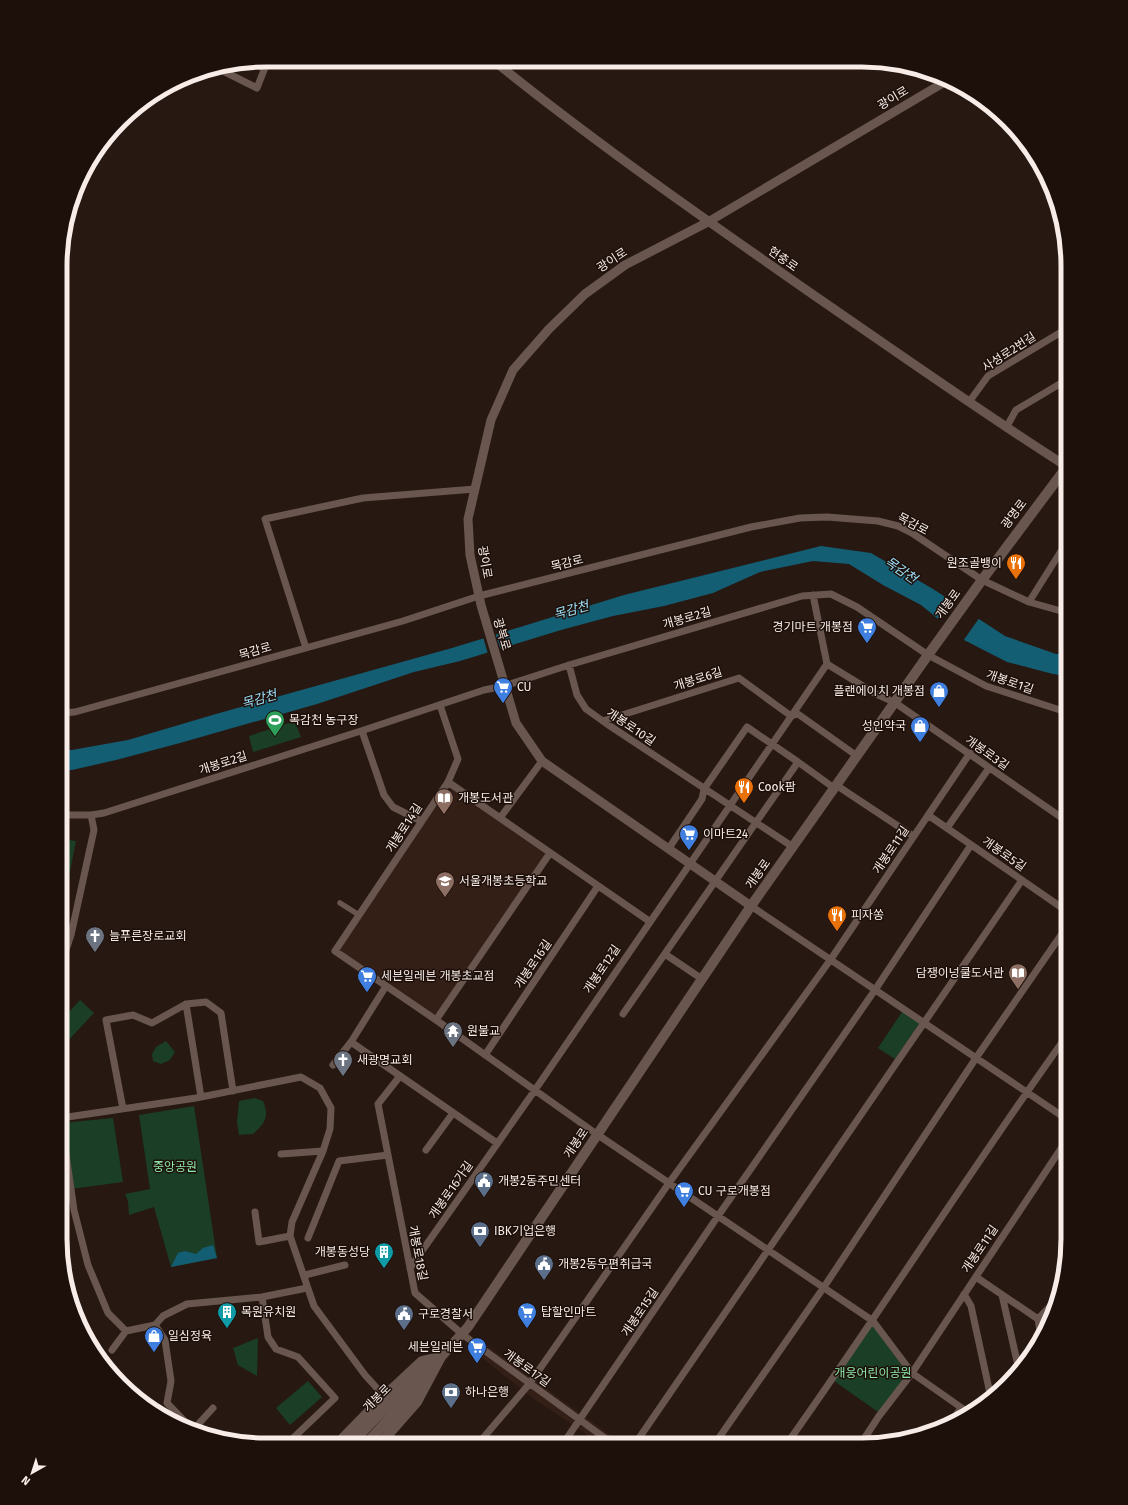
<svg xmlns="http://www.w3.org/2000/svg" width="1128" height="1505" viewBox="0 0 1128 1505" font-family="'Fira Sans','Noto Sans KR',sans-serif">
  <rect width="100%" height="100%" fill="#271812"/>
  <!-- built -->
  <path fill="#341f17" d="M 448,782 L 550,853 L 436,1020 L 335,951 Z
    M 483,1343 L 609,1434 L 625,1444 L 601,1444 L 534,1399 L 476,1353 Z"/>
  <!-- park -->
  <path fill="#1a3e26" d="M 295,721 L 301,737 L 253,752 L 249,736 Z
    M 61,839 L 76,841 L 69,876 L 61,867 Z
    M 80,1000 L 94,1013 L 65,1044 L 60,1039 L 60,1022 Z
    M 904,1009 L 921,1021 L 895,1059 L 878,1048 Z
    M 166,1041 L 175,1052 L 170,1060 L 161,1064 L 153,1061 L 152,1054 L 156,1047 Z
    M 255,1098 L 263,1101 C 270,1117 264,1124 253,1134 L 239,1135 L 237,1122 L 239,1101 Z
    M 194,1106 L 217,1258 L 171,1267 L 154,1207 L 129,1215 L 128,1201 L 125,1194 L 150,1189 L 139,1115 Z
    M 113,1118 L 123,1182 L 71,1189 L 62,1123 Z
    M 872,1324 L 908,1374 L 878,1412 L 834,1381 Z
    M 258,1338 L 257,1376 L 238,1365 L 233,1348 Z
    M 308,1381 L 322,1397 L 290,1425 L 276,1408 Z"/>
  <!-- water -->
  <path fill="#145e74" d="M 821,546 L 871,553 L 933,589 L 1005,636 L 1056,654 L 1068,653 L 1068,676 L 1053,674 L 1007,662 L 964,640 L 921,605 L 883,585 L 849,564 L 813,561 L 760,572 L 713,593 L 664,606 L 613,616 L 561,630 L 460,661 L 414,672 L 317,704 L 180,743 L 116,760 L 72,770 L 61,770 L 61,750 L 72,750 L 128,740 L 216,714 L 452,648 L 624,595 Z
    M 213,1245 L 217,1258 L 171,1267 L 178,1253 L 185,1251 L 196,1254 L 203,1248 Z"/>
  <!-- pier -->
  <path fill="#271812" d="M 951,598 L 980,617 L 963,641 L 937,620 Z
    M 495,633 L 501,650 L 488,654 L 483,637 Z"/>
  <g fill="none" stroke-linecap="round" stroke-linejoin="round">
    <!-- pedestrian -->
    <path stroke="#68564f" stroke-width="5.5" d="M 340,903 L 359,915"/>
    <!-- minor -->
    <path stroke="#68564f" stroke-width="7" d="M 254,62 L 264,69
      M 217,68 L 257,88 L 268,60
      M 969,402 L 988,376 L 1068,328
      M 1006,428 L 1016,410 L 1068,379
      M 813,595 L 827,664 L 876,694 L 894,702 L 1068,822
      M 1029,602 L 1068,540
      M 306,648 L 265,519 L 363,498 L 475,489
      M 569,665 L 577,695 L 586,709 L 607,724 L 793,847
      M 440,705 L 458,759 L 448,782
      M 61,713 L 75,712 L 403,621 L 479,596 L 751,527 L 800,518 L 827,517 L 878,521 L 898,526 L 912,533 L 982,580 L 1029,602 L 1068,613
      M 791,716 L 798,714 L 857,756
      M 603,721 L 739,678 L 791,716
      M 362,731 L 384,795 L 393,807 L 421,821
      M 836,785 L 913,836
      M 61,815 L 91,815 L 104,813 L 364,730 L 484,690 L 504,686 L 569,665 L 802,596 L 831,594 L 857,607 L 928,655 L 986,686 L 1060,710 L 1068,709
      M 928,815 L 1068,912
      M 500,818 L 542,761
      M 947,828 L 989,768
      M 669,848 L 702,799 L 704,789 L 747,727 L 798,762 L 834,788
      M 751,906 L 1068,1120
      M 649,921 L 448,782 L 335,951 L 436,1020 L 598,1135 L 873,1321 L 912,1373 L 969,1413
      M 665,954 L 702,979
      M 60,968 L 71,935 L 94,830 L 91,815
      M 186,1004 L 201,1097
      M 623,1014 L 798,762
      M 436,1020 L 550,853
      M 351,1042 L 497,1143
      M 485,1055 L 598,886
      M 333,1065 L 351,1042 L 386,986
      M 400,1076 L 378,1104 L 415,1293 L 462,1334 L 613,1444
      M 123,1109 L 106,1020 L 133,1015 L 152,1023 L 186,1004 L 206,1002 L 221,1013 L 233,1091
      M 60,1113 L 74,1210 L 88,1265 L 108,1313 L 126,1331
      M 61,1118 L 196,1098 L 301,1077 L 320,1088 L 331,1108 L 330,1129 L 323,1151 L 292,1222 L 290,1236 L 314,1306 L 365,1375 L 384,1396
      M 426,1150 L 453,1113
      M 281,1154 L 323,1151
      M 255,1212 L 259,1242 L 290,1236
      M 308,1238 L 339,1161 L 388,1155
      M 410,1268 L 535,1090 L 827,664
      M 305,1275 L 345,1265
      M 976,1277 L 1038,1319 L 1059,1297
      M 964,1294 L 971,1306 L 991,1398
      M 1002,1295 L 1019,1370
      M 262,1297 L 268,1337 L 276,1349 L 298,1357 L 335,1398 L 288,1443
      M 1038,1319 L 1041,1338
      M 155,1325 L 165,1340 L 171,1381 L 167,1403 L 194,1431
      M 112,1350 L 126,1331 L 155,1325 L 163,1316 L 187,1304 L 262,1297 L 307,1288
      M 949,1425 L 961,1408
      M 193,1430 L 213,1408
      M 478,1444 L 530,1383 L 669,1183 L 831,959 L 970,753
      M 563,1444 L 718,1216 L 875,990 L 971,845
      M 635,1444 L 1022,880
      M 714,1445 L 824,1287 L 976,1058 L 1068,925
      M 786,1445 C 882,1310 971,1169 1068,1034
      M 860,1445 L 879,1416 L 912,1373 L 1068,1138"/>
    <!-- tertiary -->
    <path stroke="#68564f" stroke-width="9" d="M 494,61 C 597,144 706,220 815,296 C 898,353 981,412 1066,466
      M 751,906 L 542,761 L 516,723 L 481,605 L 470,555 L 468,519 L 491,420 L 513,370 L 549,329 L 585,294 L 625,265 L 708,222 L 948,80"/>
    <!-- secondary -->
    <path stroke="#68564f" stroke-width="10" d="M 337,1444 L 377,1403 L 422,1361 L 439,1357
      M 351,1444 L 390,1403 L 436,1361
      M 366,1444 L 409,1397 L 424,1378
      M 380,1444 L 417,1402 L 441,1357 L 468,1327 L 751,906 L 928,655 L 982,580 L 1068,465"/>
  </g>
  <!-- icons -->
  <defs>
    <g id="restaurant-pin" transform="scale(1)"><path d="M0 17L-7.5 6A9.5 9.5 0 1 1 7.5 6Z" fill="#e8710a" stroke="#1d0f09"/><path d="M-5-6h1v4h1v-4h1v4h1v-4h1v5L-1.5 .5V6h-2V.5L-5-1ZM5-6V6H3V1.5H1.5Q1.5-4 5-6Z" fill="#fff"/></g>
    <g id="supermarket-pin" transform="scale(1)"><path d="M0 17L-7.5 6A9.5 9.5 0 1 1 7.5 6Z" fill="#3f7fe0" stroke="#1d0f09"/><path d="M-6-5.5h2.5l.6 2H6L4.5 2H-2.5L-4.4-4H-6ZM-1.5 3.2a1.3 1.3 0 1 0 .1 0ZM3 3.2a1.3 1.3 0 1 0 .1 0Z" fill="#fff"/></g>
    <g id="shop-pin" transform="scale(1)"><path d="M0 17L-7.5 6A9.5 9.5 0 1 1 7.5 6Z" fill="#3f7fe0" stroke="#1d0f09"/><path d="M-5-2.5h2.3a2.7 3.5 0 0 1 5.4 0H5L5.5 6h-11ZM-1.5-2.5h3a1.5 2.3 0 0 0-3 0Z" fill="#fff"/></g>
    <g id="stadium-pin" transform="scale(1)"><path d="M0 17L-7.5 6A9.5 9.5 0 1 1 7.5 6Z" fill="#2e9e5b" stroke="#1d0f09"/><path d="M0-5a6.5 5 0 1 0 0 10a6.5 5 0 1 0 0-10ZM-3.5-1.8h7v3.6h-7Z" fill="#fff"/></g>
    <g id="library-pin" transform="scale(1)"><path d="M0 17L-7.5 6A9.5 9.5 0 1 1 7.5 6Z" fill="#8d6e63" stroke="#1d0f09"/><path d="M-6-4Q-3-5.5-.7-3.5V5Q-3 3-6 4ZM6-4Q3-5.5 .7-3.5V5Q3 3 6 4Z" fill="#fff"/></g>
    <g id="school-pin" transform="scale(1)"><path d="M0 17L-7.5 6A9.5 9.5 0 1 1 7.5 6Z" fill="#8d6e63" stroke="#1d0f09"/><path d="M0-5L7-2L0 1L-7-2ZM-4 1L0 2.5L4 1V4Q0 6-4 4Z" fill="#fff"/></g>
    <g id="church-pin" transform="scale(1)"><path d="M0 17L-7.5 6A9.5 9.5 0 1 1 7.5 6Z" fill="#6b7280" stroke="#1d0f09"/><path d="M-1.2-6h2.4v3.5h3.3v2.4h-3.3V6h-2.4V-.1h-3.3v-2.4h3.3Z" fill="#fff"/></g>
    <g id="temple-pin" transform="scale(1)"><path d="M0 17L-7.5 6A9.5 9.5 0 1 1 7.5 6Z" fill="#6b7280" stroke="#1d0f09"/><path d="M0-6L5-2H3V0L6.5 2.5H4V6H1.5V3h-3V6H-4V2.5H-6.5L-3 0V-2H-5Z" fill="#fff"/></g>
    <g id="civic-pin" transform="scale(1)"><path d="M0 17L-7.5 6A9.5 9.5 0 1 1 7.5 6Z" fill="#5c6f8a" stroke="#1d0f09"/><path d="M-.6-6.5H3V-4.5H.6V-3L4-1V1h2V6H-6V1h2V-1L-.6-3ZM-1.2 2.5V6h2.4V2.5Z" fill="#fff"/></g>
    <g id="bank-pin" transform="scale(1)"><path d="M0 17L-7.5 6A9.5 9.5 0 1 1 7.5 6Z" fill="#5c6f8a" stroke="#1d0f09"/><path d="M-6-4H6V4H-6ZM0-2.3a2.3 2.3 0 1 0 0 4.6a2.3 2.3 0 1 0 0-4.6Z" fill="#fff"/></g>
    <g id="building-pin" transform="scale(1)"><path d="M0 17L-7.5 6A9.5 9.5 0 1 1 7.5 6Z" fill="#0f9aa8" stroke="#1d0f09"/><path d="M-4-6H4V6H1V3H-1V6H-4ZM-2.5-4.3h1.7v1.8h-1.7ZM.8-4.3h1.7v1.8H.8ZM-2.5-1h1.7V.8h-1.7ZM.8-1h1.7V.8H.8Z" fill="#fff"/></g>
  </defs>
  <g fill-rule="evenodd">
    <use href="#restaurant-pin" x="1016" y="563"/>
    <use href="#supermarket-pin" x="867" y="627"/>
    <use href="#supermarket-pin" x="503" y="687"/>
    <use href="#shop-pin" x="939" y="691"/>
    <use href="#stadium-pin" x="275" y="720"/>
    <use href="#shop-pin" x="920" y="726"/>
    <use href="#restaurant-pin" x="744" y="787"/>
    <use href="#library-pin" x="444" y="798"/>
    <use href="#supermarket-pin" x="689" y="834"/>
    <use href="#school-pin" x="445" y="881"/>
    <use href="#restaurant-pin" x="837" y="915"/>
    <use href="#church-pin" x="95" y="936"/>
    <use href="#library-pin" x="1018" y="973"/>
    <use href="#supermarket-pin" x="367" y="976"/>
    <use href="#temple-pin" x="453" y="1031"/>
    <use href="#church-pin" x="343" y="1060"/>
    <use href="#civic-pin" x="484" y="1181"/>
    <use href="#supermarket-pin" x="684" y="1191"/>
    <use href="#bank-pin" x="480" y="1231"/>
    <use href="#building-pin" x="384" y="1252"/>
    <use href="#civic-pin" x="544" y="1264"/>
    <use href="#building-pin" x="227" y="1312"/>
    <use href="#supermarket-pin" x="527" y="1312"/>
    <use href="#civic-pin" x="404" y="1314"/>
    <use href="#shop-pin" x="154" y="1336"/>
    <use href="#supermarket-pin" x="477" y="1347"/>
    <use href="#bank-pin" x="451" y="1392"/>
  </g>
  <g text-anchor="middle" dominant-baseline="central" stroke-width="3" stroke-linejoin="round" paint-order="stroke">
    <!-- street labels -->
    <g font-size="12" fill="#f7ece8" stroke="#1d0f09">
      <text transform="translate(893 98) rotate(-31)">광이로</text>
      <text transform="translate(783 259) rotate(35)">현충로</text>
      <text transform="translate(612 260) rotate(-33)">광이로</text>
      <text transform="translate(1009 352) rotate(-33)">사성로2번길</text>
      <text transform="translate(1014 514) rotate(-53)">광명로</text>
      <text transform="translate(913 524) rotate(28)">목감로</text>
      <text transform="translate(485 562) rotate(80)">광이로</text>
      <text transform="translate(567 563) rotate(-14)">목감로</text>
      <text transform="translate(948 604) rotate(-54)">개봉로</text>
      <text transform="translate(687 618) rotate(-16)">개봉로2길</text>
      <text transform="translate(502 634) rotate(74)">광복로</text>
      <text transform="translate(255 651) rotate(-16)">목감로</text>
      <text transform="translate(698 679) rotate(-18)">개봉로6길</text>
      <text transform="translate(1010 682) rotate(19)">개봉로1길</text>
      <text transform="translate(631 727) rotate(34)">개봉로10길</text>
      <text transform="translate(987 753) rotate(35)">개봉로3길</text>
      <text transform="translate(223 763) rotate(-18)">개봉로2길</text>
      <text transform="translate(404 828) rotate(-57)">개봉로14길</text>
      <text transform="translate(891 850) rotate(-56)">개봉로11길</text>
      <text transform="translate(1004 854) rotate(35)">개봉로5길</text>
      <text transform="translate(758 874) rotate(-55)">개봉로</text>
      <text transform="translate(533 964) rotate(-56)">개봉로16길</text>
      <text transform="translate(602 969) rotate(-56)">개봉로12길</text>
      <text transform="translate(576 1143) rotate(-56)">개봉로</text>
      <text transform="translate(451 1190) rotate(-55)">개봉로16가길</text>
      <text transform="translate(980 1249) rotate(-56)">개봉로11길</text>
      <text transform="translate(418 1253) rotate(79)">개봉로18길</text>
      <text transform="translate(640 1312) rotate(-56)">개봉로15길</text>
      <text transform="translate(527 1368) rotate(36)">개봉로17길</text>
      <text transform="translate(377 1398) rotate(-45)">개봉로</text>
    </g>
    <!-- poi labels -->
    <g font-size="12" fill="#f7ece8" stroke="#1d0f09" text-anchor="start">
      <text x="1002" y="563" text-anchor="end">원조골뱅이</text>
      <text x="853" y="627" text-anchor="end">경기마트 개봉점</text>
      <text x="517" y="687">CU</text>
      <text x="925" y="691" text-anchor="end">플랜에이치 개봉점</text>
      <text x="289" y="720">목감천 농구장</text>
      <text x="906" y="726" text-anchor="end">성인약국</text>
      <text x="758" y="787">Cook팜</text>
      <text x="458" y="798">개봉도서관</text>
      <text x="703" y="834">이마트24</text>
      <text x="459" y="881">서울개봉초등학교</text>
      <text x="851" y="915">피자쏭</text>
      <text x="109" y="936">늘푸른장로교회</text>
      <text x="1004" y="973" text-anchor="end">담쟁이넝쿨도서관</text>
      <text x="381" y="976">세븐일레븐 개봉초교점</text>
      <text x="467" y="1031">원불교</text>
      <text x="357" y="1060">새광명교회</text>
      <text x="498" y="1181">개봉2동주민센터</text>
      <text x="698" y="1191">CU 구로개봉점</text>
      <text x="494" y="1231">IBK기업은행</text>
      <text x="370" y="1252" text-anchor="end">개봉동성당</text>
      <text x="558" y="1264">개봉2동우편취급국</text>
      <text x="241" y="1312">목원유치원</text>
      <text x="541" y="1312">탑할인마트</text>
      <text x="418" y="1314">구로경찰서</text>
      <text x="168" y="1336">일심정육</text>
      <text x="463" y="1347" text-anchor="end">세븐일레븐</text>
      <text x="465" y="1392">하나은행</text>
    </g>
    <!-- park labels -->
    <g font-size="12" fill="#8be7a8" stroke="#1d0f09">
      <text x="175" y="1167">중앙공원</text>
      <text x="873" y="1373">개웅어린이공원</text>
    </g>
    <!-- water labels -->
    <g font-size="13" font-style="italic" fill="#9de0f9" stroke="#1d0f09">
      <text transform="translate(901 570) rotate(35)">목감천</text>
      <text transform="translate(571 610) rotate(-16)">목감천</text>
      <text transform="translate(259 699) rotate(-16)">목감천</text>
    </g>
  </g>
  <!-- crop -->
  <path d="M0 0H1128V1505H0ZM266 67H862A199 199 0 0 1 1061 266V1239A199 199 0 0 1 862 1438H266A199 199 0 0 1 67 1239V266A199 199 0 0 1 266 67Z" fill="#1d0f09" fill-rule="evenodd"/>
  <path fill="none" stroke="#f7ece8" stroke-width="5" d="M266 67H862A199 199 0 0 1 1061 266V1239A199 199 0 0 1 862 1438H266A199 199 0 0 1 67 1239V266A199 199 0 0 1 266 67Z"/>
  <!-- north arrow -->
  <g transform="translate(32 1473) rotate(219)" stroke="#1d0f09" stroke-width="3" paint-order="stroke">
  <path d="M0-3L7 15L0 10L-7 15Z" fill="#f7ece8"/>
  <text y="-6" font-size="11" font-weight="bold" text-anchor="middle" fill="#f7ece8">N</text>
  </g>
</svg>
